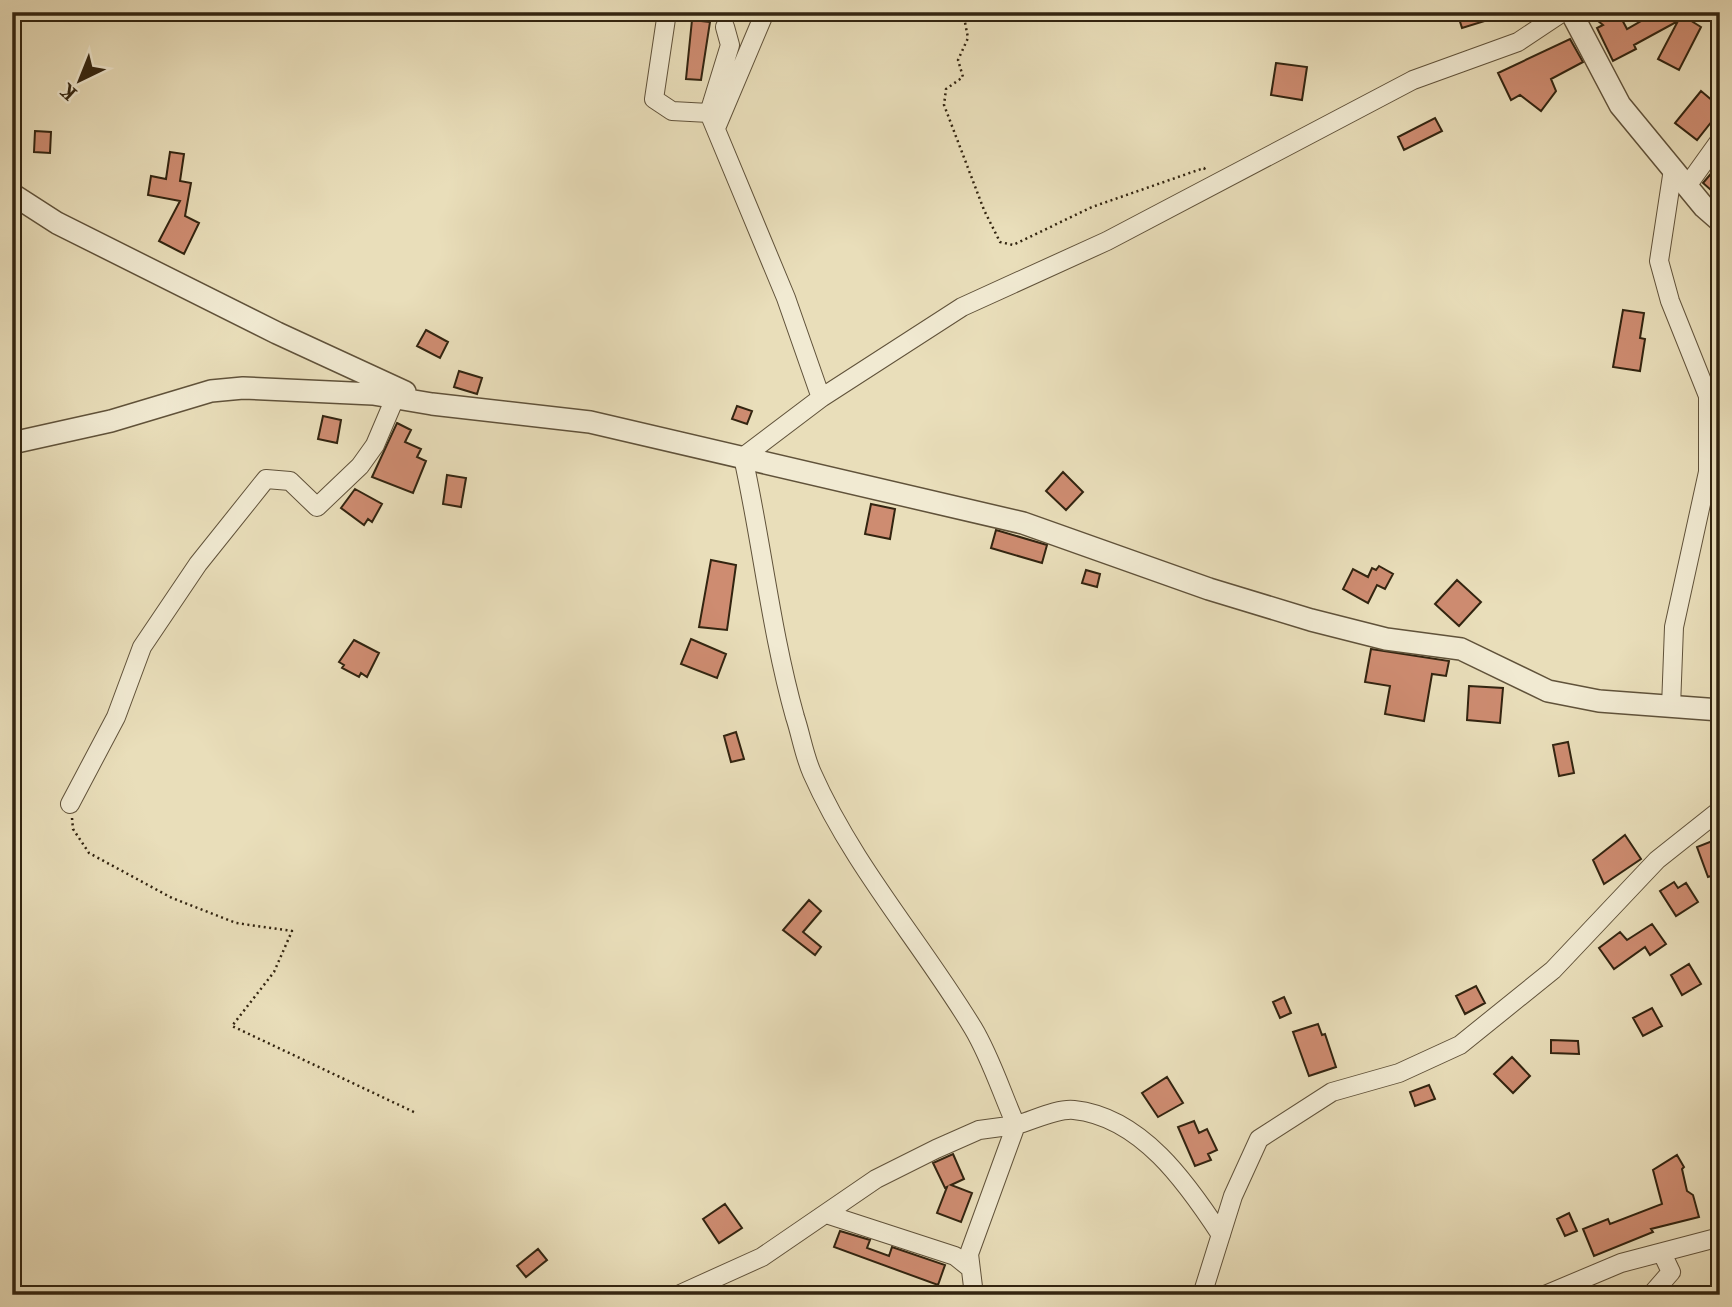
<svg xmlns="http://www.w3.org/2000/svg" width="1732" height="1307" viewBox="0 0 1732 1307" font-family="'IM FELL Double Pica',serif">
  <rect width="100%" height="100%" fill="#e9deba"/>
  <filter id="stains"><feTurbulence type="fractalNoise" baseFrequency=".00286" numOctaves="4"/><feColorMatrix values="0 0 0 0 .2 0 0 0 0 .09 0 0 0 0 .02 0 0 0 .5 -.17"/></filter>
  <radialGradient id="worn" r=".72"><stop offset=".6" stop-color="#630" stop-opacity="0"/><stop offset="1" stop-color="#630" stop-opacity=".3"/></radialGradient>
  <!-- building -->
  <path fill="#ce8c71" stroke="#322410" stroke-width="2" d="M 1457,12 L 1504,12 L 1504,15 L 1462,28 Z
    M 1587,12 L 1618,12 L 1627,29 L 1657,12 L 1694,12 L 1685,17 L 1701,27 L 1679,70 L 1658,59 L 1678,21 L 1634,45 L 1636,49 L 1613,61 L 1597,28 L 1603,25 Z
    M 692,20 L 710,22 L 701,80 L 686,79 Z
    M 1570,39 L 1583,62 L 1551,79 L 1556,91 L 1541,111 L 1520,95 L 1511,100 L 1498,73 Z
    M 1276,63 L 1307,67 L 1302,100 L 1271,95 Z
    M 1701,91 L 1720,107 L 1720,111 L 1697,140 L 1675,123 Z
    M 1435,118 L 1442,131 L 1404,150 L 1398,137 Z
    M 35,131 L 51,132 L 50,153 L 34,152 Z
    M 170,152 L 184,154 L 180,181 L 191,183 L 185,216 L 199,223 L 184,254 L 159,241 L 180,201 L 148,195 L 151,176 L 166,179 Z
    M 1720,163 L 1720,198 L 1703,183 Z
    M 1623,310 L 1644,313 L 1640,338 L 1645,339 L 1640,371 L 1613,367 Z
    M 426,330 L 448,342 L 440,358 L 417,346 Z
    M 459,371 L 482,378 L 477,394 L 454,387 Z
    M 737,406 L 752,411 L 747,424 L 732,419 Z
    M 323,416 L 341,420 L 337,443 L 318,439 Z
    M 397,423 L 411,430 L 405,442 L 421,449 L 417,457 L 426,461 L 413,493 L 372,477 Z
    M 1063,472 L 1083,492 L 1066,510 L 1046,491 Z
    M 447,475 L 466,478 L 461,507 L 443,504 Z
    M 355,489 L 382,504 L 372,522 L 368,519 L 364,525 L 341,508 Z
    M 871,504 L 895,509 L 890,539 L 865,534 Z
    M 996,530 L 1047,545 L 1042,563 L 991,548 Z
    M 711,560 L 736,565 L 727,630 L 699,627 Z
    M 1379,566 L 1393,574 L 1385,589 L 1377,585 L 1368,603 L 1343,589 L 1353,569 L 1368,577 L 1372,568 L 1376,570 Z
    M 1086,570 L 1100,574 L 1097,587 L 1082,583 Z
    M 1457,580 L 1481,602 L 1459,626 L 1435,604 Z
    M 691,639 L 726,654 L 717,678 L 681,664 Z
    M 354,640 L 379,653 L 367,677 L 361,673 L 359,677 L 342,668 L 344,665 L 339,662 Z
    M 1371,649 L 1449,661 L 1446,676 L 1432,674 L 1424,721 L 1385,714 L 1390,686 L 1365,682 Z
    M 1469,686 L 1503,688 L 1500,723 L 1467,720 Z
    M 736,732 L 744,759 L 731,762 L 724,736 Z
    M 1568,742 L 1574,773 L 1559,776 L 1553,745 Z
    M 1625,835 L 1641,859 L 1604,884 L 1593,860 Z
    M 1720,838 L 1720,873 L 1708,877 L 1697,847 Z
    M 1674,882 L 1678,888 L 1686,883 L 1698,902 L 1676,916 L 1660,891 Z
    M 809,900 L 821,911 L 803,932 L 821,947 L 815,955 L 783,930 Z
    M 1652,924 L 1666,944 L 1650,955 L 1645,947 L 1614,969 L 1599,948 L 1620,932 L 1627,940 Z
    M 1689,964 L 1701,984 L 1682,995 L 1671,975 Z
    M 1476,986 L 1485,1003 L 1465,1014 L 1456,996 Z
    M 1284,997 L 1291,1013 L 1280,1018 L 1273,1002 Z
    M 1652,1008 L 1662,1026 L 1643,1036 L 1633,1018 Z
    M 1318,1024 L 1322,1035 L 1325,1034 L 1336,1067 L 1309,1076 L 1293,1032 Z
    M 1551,1040 L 1578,1041 L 1579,1054 L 1551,1053 Z
    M 1512,1057 L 1530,1076 L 1513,1093 L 1494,1074 Z
    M 1167,1077 L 1183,1103 L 1158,1117 L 1142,1093 Z
    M 1429,1085 L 1435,1099 L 1415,1106 L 1410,1092 Z
    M 1194,1121 L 1199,1133 L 1207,1129 L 1217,1150 L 1208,1154 L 1211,1160 L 1195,1166 L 1178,1127 Z
    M 953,1154 L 964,1179 L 951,1185 L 972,1193 L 961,1222 L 937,1213 L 947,1187 L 945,1188 L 933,1163 Z
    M 1677,1155 L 1684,1167 L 1682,1169 L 1687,1191 L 1693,1195 L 1699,1217 L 1651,1229 L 1653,1232 L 1594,1256 L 1583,1229 L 1608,1219 L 1610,1224 L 1662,1204 L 1653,1170 Z
    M 725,1204 L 742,1228 L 719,1243 L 703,1219 Z
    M 1569,1213 L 1577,1231 L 1565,1236 L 1557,1219 Z
    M 840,1231 L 870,1240 L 867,1248 L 889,1256 L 892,1247 L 945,1265 L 938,1285 L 834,1247 Z
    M 538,1249 L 547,1260 L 526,1277 L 517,1266 Z"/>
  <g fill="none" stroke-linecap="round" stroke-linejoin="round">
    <!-- minor casing -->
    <g stroke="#60523a" stroke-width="20">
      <path id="minor" d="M 667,12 L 654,99 L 672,111 L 709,113 L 786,298 L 821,398
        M 709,113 L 730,45 L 725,27
        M 716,128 L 765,12
        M 1687,186 L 1720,140
        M 1671,707 L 1674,627 L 1708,472 L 1708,396 L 1670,301 L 1659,261 L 1673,169
        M 70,804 L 116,717 L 142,647 L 198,564 L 266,479 L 290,481 L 317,507 L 360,466 L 375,445 L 395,398
        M 826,1214 L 955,1256 L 970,1268
        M 1221,1235 C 1187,1183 1141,1117 1074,1110 C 1057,1108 1032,1121 1016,1125 C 1002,1094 991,1058 973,1028 C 921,942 853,866 812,773 C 804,755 801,735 795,717 C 771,632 762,543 743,457 L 821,398 L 962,307 L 1107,241 L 1413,80 L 1518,42 L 1563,12
        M 678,1295 L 762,1257 L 876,1179 L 936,1149 L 979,1130 L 1016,1125 L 969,1254 L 974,1295
        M 1202,1295 L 1233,1196 L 1259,1139 L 1332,1092 L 1399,1073 L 1460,1045 L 1553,970 L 1657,860 L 1720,810
        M 1545,1295 L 1621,1263 L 1720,1237
        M 1651,1295 L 1671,1272 L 1662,1253"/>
    </g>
    <!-- tertiary casing -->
    <g stroke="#60523a" stroke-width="24">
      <path id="tertiary" d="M 1571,12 L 1620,105 L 1704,207 L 1720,221
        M 12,194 L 57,223 L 277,333 L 405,392
        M 12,443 L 111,421 L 211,391 L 243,388 L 373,394 L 432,404 L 590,422 L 1023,523 L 1209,589 L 1311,620 L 1386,639 L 1461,649 L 1548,691 L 1599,701 L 1720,710"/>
    </g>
    <!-- path -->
    <path stroke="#322410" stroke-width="2.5" stroke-dasharray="2 3.5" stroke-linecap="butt" d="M 963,12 L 968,38 L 958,60 L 963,77 L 946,89 L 944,105 L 984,210 L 1000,242 L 1013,245 L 1092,207 L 1204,168 L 1206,171
      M 72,818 L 73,829 L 89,853 L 172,898 L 236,923 L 292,931 L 274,972 L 232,1026 L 416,1113"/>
    <!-- minor -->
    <use href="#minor" stroke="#f1ead2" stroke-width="18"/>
    <!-- tertiary -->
    <use href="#tertiary" stroke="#f1ead2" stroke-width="21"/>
  </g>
  <!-- margin -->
  <rect width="1732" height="1307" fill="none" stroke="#e9deba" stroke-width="42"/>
  <rect x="14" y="14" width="1704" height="1279" fill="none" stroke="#322410" stroke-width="3.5"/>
  <rect x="21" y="21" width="1690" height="1265" fill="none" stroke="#322410" stroke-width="2"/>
  <!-- north arrow -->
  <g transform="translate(80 80) rotate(223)" stroke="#f1ead2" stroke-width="5" paint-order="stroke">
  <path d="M0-5L12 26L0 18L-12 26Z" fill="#322410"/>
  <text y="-10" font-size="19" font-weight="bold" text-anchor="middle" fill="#322410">K</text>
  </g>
  <rect width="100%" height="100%" filter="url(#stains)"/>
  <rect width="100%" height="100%" fill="url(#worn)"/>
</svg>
